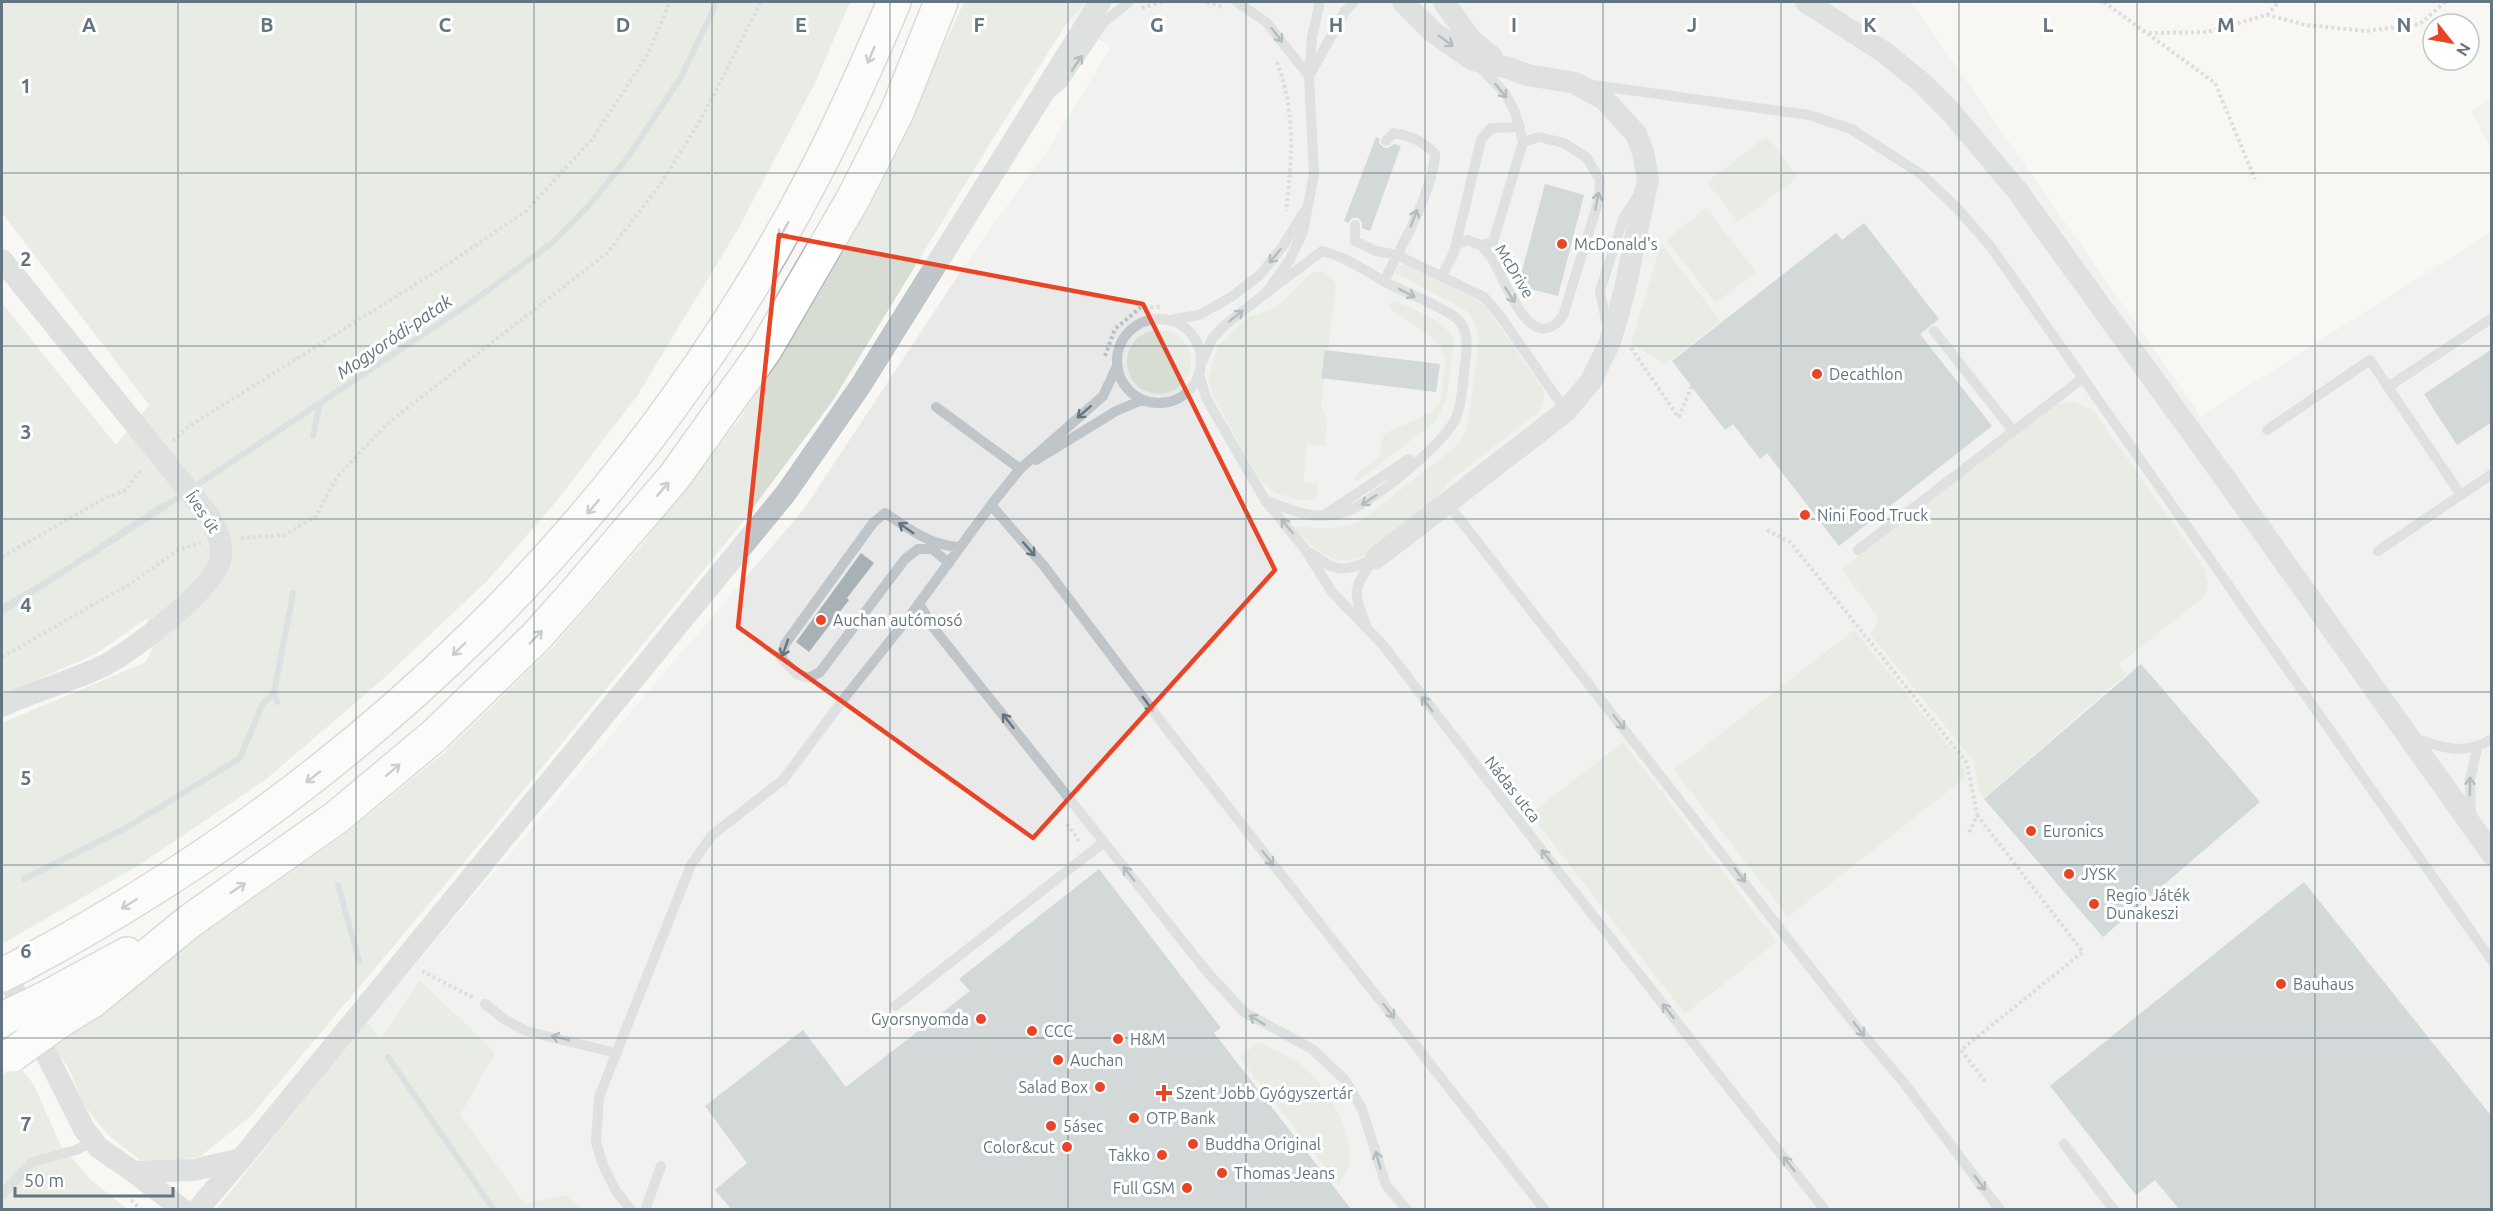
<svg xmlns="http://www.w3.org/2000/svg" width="2493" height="1211" viewBox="0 0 2493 1211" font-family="Ubuntu,sans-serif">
  <rect width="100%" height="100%" fill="#f8f7f4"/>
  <!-- built -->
  <path fill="#e8e9e8" d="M 1086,2 L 1911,2 L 2201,416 L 2491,232 L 2491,1209 L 501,1209 L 366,1022 L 804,509 L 973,253 L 1049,148 L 1111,47 L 1068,22 Z
    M 2491,99 L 2491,148 L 2471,112 Z"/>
  <!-- green -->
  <path fill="#d8ddd3" d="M 2,2 L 850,2 L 815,83 L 737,231 L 637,396 L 556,502 L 487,581 L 381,681 L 265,780 L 144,862 L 2,944 L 2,723 L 146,662 L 154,644 L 147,618 L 96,654 L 2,695 L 2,303 L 116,445 L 149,405 L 2,213 Z
    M 964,2 L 1086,2 L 1068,22 L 999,129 L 832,402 L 738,528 L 486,836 L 251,1116 L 201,1156 L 171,1163 L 140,1160 L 108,1135 L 84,1105 L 68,1067 L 49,1042 L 345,834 L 445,752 L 552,648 L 640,547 L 741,417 L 820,292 L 869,207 Z
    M 1767,136 L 1798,177 L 1738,222 L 1707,182 Z
    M 1706,208 L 1756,272 L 1716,303 L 1666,240 Z
    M 1661,244 L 1721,321 L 1666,364 L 1631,344 Z
    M 1402,265 L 1413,268 L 1478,301 L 1487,309 L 1543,389 C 1545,399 1544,404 1537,413 L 1450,481 L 1435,498 L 1362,557 C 1326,567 1316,549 1292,526 C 1319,528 1336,532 1361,521 L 1459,444 L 1467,430 L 1479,340 C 1478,327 1474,319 1465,310 L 1397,274 L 1396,269 Z
    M 1322,271 L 1331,276 L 1336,285 L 1321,406 L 1327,420 L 1325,446 L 1307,444 L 1303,482 L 1318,484 L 1318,495 L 1310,500 L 1299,500 L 1275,493 L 1260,480 L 1213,396 L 1208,379 L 1218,346 L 1248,317 L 1277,307 L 1311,273 Z
    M 1396,301 C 1413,310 1449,321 1454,342 L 1447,396 L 1437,420 L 1358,481 L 1355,479 L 1356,475 L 1379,458 L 1384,434 L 1432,412 L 1441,400 L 1445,360 L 1441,346 L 1431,336 L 1390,309 L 1390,303 Z
    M1127 362a32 32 0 1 1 64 0a32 32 0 1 1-64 0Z
    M 2074,402 L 2093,410 L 2204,568 L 2208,583 L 2205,596 L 2119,664 L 2126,674 L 1984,798 L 1979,790 L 1973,760 L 1870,634 L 1876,626 L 1877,616 L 1841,569 L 2056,404 Z
    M 1854,630 L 1963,763 L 1966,777 L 1788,917 L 1674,770 Z
    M 1623,742 L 1777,942 L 1685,1014 L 1530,814 Z
    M 420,980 L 495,1053 L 460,1115 L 525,1204 L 567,1195 L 580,1209 L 216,1210 L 366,1022 L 381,1039 Z
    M 1259,1042 C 1271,1048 1284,1054 1296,1061 C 1324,1080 1354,1129 1349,1164 C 1348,1171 1342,1179 1339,1185 L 1239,1057 Z
    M 18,1064 L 34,1085 L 61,1146 L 90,1179 L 127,1209 L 2,1210 L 2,1076 Z"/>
  <!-- water -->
  <path fill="#b9c6ca" d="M 163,502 L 168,508 L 2,615 L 2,605 L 73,562 Z"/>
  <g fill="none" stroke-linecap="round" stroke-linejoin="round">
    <!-- stream -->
    <path stroke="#b9c6ca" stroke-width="6" d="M 313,436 L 320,403
      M 159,510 L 472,302 L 552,243 L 592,202 L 628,157 L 681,77 L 717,2
      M 277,702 L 274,693 L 293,593
      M 24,879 L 126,828 L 240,758 L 262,705 L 274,693
      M 338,885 L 359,961
      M 388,1057 L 494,1210"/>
  </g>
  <!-- building -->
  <path fill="#a7b1b6" d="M 1376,137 L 1379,138 L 1379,143 L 1384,148 L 1388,148 L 1394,144 L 1401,146 L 1370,231 L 1362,228 L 1362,222 L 1358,218 L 1352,218 L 1348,223 L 1344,221 Z
    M 1545,184 L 1584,195 L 1558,296 L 1518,286 Z
    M 1864,223 L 1939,319 L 1920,334 L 1992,426 L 1839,546 L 1767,453 L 1760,459 L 1733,424 L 1725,430 L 1672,361 L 1836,233 L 1842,240 Z
    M 2492,349 L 2492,422 L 2457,445 L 2424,394 Z
    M 1325,350 L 1440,364 L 1436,392 L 1321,378 Z
    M 861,553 L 874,563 L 847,598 L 849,600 L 809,652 L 796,642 Z
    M 2141,664 L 2260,802 L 2103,937 L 1984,799 Z
    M 1099,869 L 1221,1028 L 1214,1033 L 1351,1209 L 731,1209 L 715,1190 L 747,1163 L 705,1106 L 803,1030 L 846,1087 L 970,991 L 959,979 Z
    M 2304,882 L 2492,1117 L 2492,1209 L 2179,1209 L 2155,1180 L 2136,1195 L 2050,1086 Z"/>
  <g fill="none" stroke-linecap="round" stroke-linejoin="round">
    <!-- highway casing -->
    <g stroke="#b4b8bb" stroke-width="36">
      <path id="highway" d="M 22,965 C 361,784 635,519 813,177 C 843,120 869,61 894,2
        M 42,1000 L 127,954
        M 58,1022 L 92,1001 L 190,921 L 337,817 L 435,735 L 536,637 L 577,591 L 675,476 L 765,350 L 853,199 L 897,112 L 941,2"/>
    </g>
    <!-- path -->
    <path stroke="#babec0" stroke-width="4" stroke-dasharray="3 3" stroke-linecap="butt" d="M 1207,2 L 1223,7
      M 2104,2 L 2215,83 L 2255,179
      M 1142,8 L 1161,2
      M 2267,15 L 2279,2
      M 2149,33 L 2207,32 L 2267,15 L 2306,25 L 2366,31 L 2420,24 L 2445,2
      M 1277,62 C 1296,113 1292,159 1286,211
      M 1631,348 L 1679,418
      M 1105,356 L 1115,329 L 1140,308 L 1161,307
      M 1679,417 L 1692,386
      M 173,441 L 188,427 L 451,262 L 525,212 L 593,138 L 648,54 L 670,2
      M 1767,530 L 1790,542 L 1967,763 L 1977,815 L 1968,835
      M 241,538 L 285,535 L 316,516 L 337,477 L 387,424 L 607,253 L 660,185 L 701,119 L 761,2
      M 2,557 L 107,497 C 136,489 125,485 143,469
      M 2,657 L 133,582 L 178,550 L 201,543
      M 1977,815 L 2083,952 L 1961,1050 L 1986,1082
      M 1067,824 L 1080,842
      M 422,971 L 474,998
      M 131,1200 L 141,1210"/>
    <!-- lane -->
    <path stroke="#c0c5c9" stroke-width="10" d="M 1237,2 L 1266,22 L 1309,76
      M 1312,71 L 1345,11 L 1354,2
      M 1593,85 L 1809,115 L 1851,129 L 1921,174 L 1957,208 L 1991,247 L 2492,961
      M 1053,91 L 1062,84 L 1104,22 L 1129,2
      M 1355,225 L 1355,241 L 1376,251 L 1397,255 C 1411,230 1434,182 1435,154 C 1423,141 1411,136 1394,133 L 1386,141
      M 1481,245 C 1486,251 1492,257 1495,264 C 1508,287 1532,357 1563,316 L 1599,199 L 1600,180 L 1587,158 L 1564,143 L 1539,137 L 1523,142
      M 1455,248 L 1481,140 L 1491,128 L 1520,127
      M 1442,276 L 1458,244 L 1467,240 L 1481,245 L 1493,242 L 1523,142 L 1515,112 L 1505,93 L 1478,65
      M 1384,282 L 1397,255 L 1484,297 L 1501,317 L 1566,411
      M 1266,293 L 1322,251 C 1348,257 1368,273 1391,285 C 1407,293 1443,307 1456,318 C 1470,329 1467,349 1465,365 C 1463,379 1462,405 1456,418 C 1444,444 1370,505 1343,513 C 1316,521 1292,511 1268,501
      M1117 361a42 42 0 1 1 84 0a42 42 0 1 1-84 0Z
      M 1170,320 L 1199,315 L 1231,297 L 1260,275 L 1283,246 L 1304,212
      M 1608,330 L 1600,291 L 1624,217 L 1637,197
      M 1934,331 L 2013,431
      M 1202,362 L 1212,339 L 1224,326 L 1266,293 L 1289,261 L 1303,232 L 1314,174 L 1309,76 L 1312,37 L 1320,2
      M 1199,374 L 1206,398 L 1265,500 L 1304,548 L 1332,592 L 1383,645 L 1547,857 L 1825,1210
      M 936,407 L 1020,469
      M 2267,430 L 2370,360 L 2388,387
      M 1036,460 L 1116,411 L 1142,400
      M 2461,495 L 2388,387 L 2492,318
      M 1447,503 L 1856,1026 L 1904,1083 L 2000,1210
      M 991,505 L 1044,566 L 1166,728 L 1545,1210
      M 1324,515 L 1409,459
      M 1858,550 L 2083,378
      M 2378,551 L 2492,474
      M 1311,553 C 1339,575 1345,571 1376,558
      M 949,563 L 932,549 L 918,549 L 905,559 L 820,672 L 809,678 L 797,674 L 781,658 L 785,644 L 873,523 L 885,513 C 909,529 931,546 960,547
      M 919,603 L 932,626 L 1208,973 L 1244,1012 L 1312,1049 L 1345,1080 L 1362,1109 L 1386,1185 L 1407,1210
      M 1366,624 C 1352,593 1353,587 1374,560
      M 2414,738 C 2443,748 2464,756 2492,739
      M 2471,816 L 2470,780 L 2477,748
      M 485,1004 L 504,1019 L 526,1031 L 616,1053
      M 895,1006 L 1104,842
      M 2064,1144 L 2114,1210
      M 2,1194 L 32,1162 L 76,1150 L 93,1141
      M 631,1210 L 616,1191 L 603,1165 L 596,1142 L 599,1097 L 691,865 L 712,835 L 783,780 L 846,696 L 909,617 L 991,505 L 1020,469 L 1103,396 L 1117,366
      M 645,1210 L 661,1166"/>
    <!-- street -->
    <path stroke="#c0c5c9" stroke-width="22" d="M 1444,2 L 1471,40 L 1492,57
      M 1806,2 L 1884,52 L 1922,83 L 1950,111 L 2016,189 L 2221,473 L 2492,854
      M 2,260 L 210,517 C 216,530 223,542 221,557 C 218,587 129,654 101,667 C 69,682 34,691 2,706
      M 1376,558 L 1566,411 L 1591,381 L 1610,342 L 1624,293 L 1648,179 L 1643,152 L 1636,134 L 1604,99 L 1575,83 L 1528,75 L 1505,67 L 1473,60 L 1433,32 L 1403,2
      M 2,966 L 84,1129 L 99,1148 L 134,1172 L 183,1210
      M 134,1172 L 194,1170 L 241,1159
      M 197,1210 L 241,1159 L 786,493 L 861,385 L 1100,2"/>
    <!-- highway -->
    <use href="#highway" stroke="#fff" stroke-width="33"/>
    <!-- highway-bridge casing -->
    <g stroke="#b4b8bb" stroke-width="36" stroke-linecap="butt">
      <path id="highway-bridge" d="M 2,975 L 22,965
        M 2,1019 L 42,1000
        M 12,1055 L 58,1022"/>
    </g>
    <!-- highway-bridge -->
    <use href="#highway-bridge" stroke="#fff" stroke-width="33"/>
  </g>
  <!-- one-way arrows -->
  <defs><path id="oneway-shaft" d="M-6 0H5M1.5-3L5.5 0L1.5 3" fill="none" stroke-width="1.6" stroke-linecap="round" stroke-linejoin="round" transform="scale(1.5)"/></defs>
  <g stroke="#627580">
    <use href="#oneway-shaft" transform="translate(1277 35) rotate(52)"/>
    <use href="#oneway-shaft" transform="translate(1446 41) rotate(35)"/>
    <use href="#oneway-shaft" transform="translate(1077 63) rotate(-56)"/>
    <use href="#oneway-shaft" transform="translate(1501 91) rotate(51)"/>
    <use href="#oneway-shaft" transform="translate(1597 201) rotate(-79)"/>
    <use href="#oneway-shaft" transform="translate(1414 218) rotate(-69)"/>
    <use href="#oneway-shaft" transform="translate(1275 256) rotate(129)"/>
    <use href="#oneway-shaft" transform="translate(1407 293) rotate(27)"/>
    <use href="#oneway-shaft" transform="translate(1510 295) rotate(58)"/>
    <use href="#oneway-shaft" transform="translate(1236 316) rotate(-39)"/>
    <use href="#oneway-shaft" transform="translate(1084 412) rotate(139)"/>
    <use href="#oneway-shaft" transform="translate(1369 500) rotate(146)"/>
    <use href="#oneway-shaft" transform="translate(1287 526) rotate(-129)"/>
    <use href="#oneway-shaft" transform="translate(906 528) rotate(-145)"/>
    <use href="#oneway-shaft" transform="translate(1029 549) rotate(49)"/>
    <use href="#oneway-shaft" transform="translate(785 648) rotate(110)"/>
    <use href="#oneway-shaft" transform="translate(1148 704) rotate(53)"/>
    <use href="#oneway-shaft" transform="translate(1427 704) rotate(-127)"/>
    <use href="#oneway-shaft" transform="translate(1008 721) rotate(-128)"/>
    <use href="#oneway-shaft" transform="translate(1619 722) rotate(52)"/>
    <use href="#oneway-shaft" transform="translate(2470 786) rotate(-89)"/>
    <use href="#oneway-shaft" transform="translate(1547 857) rotate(-128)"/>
    <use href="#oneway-shaft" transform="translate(1268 858) rotate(52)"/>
    <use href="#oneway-shaft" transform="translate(1129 874) rotate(-128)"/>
    <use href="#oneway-shaft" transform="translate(1740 875) rotate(52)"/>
    <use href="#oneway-shaft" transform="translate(1389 1011) rotate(52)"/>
    <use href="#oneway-shaft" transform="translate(1668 1011) rotate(-128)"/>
    <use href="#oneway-shaft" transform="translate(1257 1020) rotate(-149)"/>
    <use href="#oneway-shaft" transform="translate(1859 1029) rotate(52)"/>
    <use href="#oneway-shaft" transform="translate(560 1038) rotate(-166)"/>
    <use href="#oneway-shaft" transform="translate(1378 1160) rotate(-106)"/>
    <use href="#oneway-shaft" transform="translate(1789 1164) rotate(-128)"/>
    <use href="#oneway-shaft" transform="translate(1980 1183) rotate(53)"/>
  </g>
  <g stroke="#919ea6">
    <use href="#oneway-shaft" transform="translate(871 55) rotate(113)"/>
    <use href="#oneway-shaft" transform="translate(784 230) rotate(119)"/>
    <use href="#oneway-shaft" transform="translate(663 489) rotate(-50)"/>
    <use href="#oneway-shaft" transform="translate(593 507) rotate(130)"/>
    <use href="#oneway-shaft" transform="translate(536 637) rotate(-46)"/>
    <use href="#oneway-shaft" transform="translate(459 649) rotate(136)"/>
    <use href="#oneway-shaft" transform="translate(393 770) rotate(-40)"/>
    <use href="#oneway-shaft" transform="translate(313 777) rotate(142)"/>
    <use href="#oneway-shaft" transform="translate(238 888) rotate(-34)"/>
    <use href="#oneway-shaft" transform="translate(129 904) rotate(148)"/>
  </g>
  <!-- marked area -->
  <path d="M0 0H2493V1211H0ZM 779,235 L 1143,304 L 1275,570 L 1033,838 L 738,627 Z" fill="#f8f7f4" fill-opacity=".55" fill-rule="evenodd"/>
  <path fill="none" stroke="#e84425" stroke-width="4.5" stroke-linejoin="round" d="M 779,235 L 1143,304 L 1275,570 L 1033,838 L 738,627 Z"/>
  <!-- grid -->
  <path fill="none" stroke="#627580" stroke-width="1.5" stroke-opacity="0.55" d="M 178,2 L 178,1210M 356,2 L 356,1210M 534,2 L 534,1210M 712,2 L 712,1210M 890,2 L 890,1210M 1068,2 L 1068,1210M 1246,2 L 1246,1210M 1425,2 L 1425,1210M 1603,2 L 1603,1210M 1781,2 L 1781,1210M 1959,2 L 1959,1210M 2137,2 L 2137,1210M 2315,2 L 2315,1210M 2,173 L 2492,173M 2,346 L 2492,346M 2,519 L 2492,519M 2,692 L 2492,692M 2,865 L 2492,865M 2,1038 L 2492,1038"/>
  <!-- markers -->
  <g fill="#e84425" stroke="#fff" stroke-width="2">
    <circle cx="1562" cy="244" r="6"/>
    <circle cx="1817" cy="374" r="6"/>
    <circle cx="1805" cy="515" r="6"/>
    <circle cx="821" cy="620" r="6"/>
    <circle cx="2031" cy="831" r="6"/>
    <circle cx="2069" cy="874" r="6"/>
    <circle cx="2094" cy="904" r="6"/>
    <circle cx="2281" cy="984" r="6"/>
    <circle cx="981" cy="1019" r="6"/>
    <circle cx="1032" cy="1031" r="6"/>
    <circle cx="1118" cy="1039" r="6"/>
    <circle cx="1058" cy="1060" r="6"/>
    <circle cx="1100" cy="1087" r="6"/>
    <path d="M1161 1084h6v6h6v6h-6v6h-6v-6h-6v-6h6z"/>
    <circle cx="1134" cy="1118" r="6"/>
    <circle cx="1051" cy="1126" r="6"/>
    <circle cx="1193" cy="1144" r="6"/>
    <circle cx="1067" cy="1147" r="6"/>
    <circle cx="1162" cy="1155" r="6"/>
    <circle cx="1222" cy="1173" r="6"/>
    <circle cx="1187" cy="1188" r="6"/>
  </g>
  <g text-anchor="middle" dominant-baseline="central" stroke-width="6" stroke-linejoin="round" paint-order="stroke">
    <!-- poi labels -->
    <g font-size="16" fill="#627580" stroke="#fff" text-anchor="start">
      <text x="1574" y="244">McDonald's</text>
      <text x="1829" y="374">Decathlon</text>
      <text x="1817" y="515">Nini Food Truck</text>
      <text x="833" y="620">Auchan autómosó</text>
      <text x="2043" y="831">Euronics</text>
      <text x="2081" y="874">JYSK</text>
      <text x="2106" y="895">Regio Játék<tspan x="2106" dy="18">Dunakeszi</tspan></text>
      <text x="2293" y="984">Bauhaus</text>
      <text x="969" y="1019" text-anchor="end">Gyorsnyomda</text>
      <text x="1044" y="1031">CCC</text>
      <text x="1130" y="1039">H&amp;M</text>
      <text x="1070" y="1060">Auchan</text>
      <text x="1088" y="1087" text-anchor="end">Salad Box</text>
      <text x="1176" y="1093">Szent Jobb Gyógyszertár</text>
      <text x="1146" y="1118">OTP Bank</text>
      <text x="1063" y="1126">5ásec</text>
      <text x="1205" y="1144">Buddha Original</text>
      <text x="1055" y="1147" text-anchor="end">Color&amp;cut</text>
      <text x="1150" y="1155" text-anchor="end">Takko</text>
      <text x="1234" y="1173">Thomas Jeans</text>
      <text x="1175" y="1188" text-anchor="end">Full GSM</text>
    </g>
    <!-- street labels -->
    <g font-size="16" fill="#627580" stroke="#fff">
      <text transform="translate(1515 271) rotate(59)">McDrive</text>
      <text transform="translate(203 512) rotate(56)">Íves út</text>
      <text transform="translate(1513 789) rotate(52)">Nádas utca</text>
    </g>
    <!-- water labels -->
    <g font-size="18" font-style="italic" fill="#5d757b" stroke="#fff">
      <text transform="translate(394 336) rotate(-34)">Mogyoródi-patak</text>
    </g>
  </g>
  <g font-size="20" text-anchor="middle" font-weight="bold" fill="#627580" stroke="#fff" stroke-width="6" stroke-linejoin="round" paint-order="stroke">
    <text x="89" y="32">A</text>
    <text x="267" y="32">B</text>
    <text x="445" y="32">C</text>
    <text x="623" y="32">D</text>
    <text x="801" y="32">E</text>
    <text x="979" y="32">F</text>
    <text x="1157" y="32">G</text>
    <text x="1336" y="32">H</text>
    <text x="1514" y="32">I</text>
    <text x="1692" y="32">J</text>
    <text x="1870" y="32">K</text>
    <text x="2048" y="32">L</text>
    <text x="2226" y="32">M</text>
    <text x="2404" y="32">N</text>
    <text x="26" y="93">1</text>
    <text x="26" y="266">2</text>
    <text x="26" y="439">3</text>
    <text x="26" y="612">4</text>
    <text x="26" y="785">5</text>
    <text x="26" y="958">6</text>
    <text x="26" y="1131">7</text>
  </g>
  <!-- border -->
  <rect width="2493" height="1211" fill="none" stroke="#627580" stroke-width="6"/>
  <!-- north arrow -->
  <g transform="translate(2451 42) rotate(121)"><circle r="28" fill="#ffffff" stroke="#c0c8cc" stroke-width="1.5"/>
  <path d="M0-4.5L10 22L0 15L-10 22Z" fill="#e84425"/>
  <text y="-9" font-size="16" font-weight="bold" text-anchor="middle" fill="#627580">N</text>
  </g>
  <!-- scale -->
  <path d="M15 1187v9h158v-9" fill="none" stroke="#627580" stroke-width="3"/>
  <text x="24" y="1187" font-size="18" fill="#627580" stroke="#ffffff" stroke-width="4.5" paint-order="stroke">50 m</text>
</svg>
